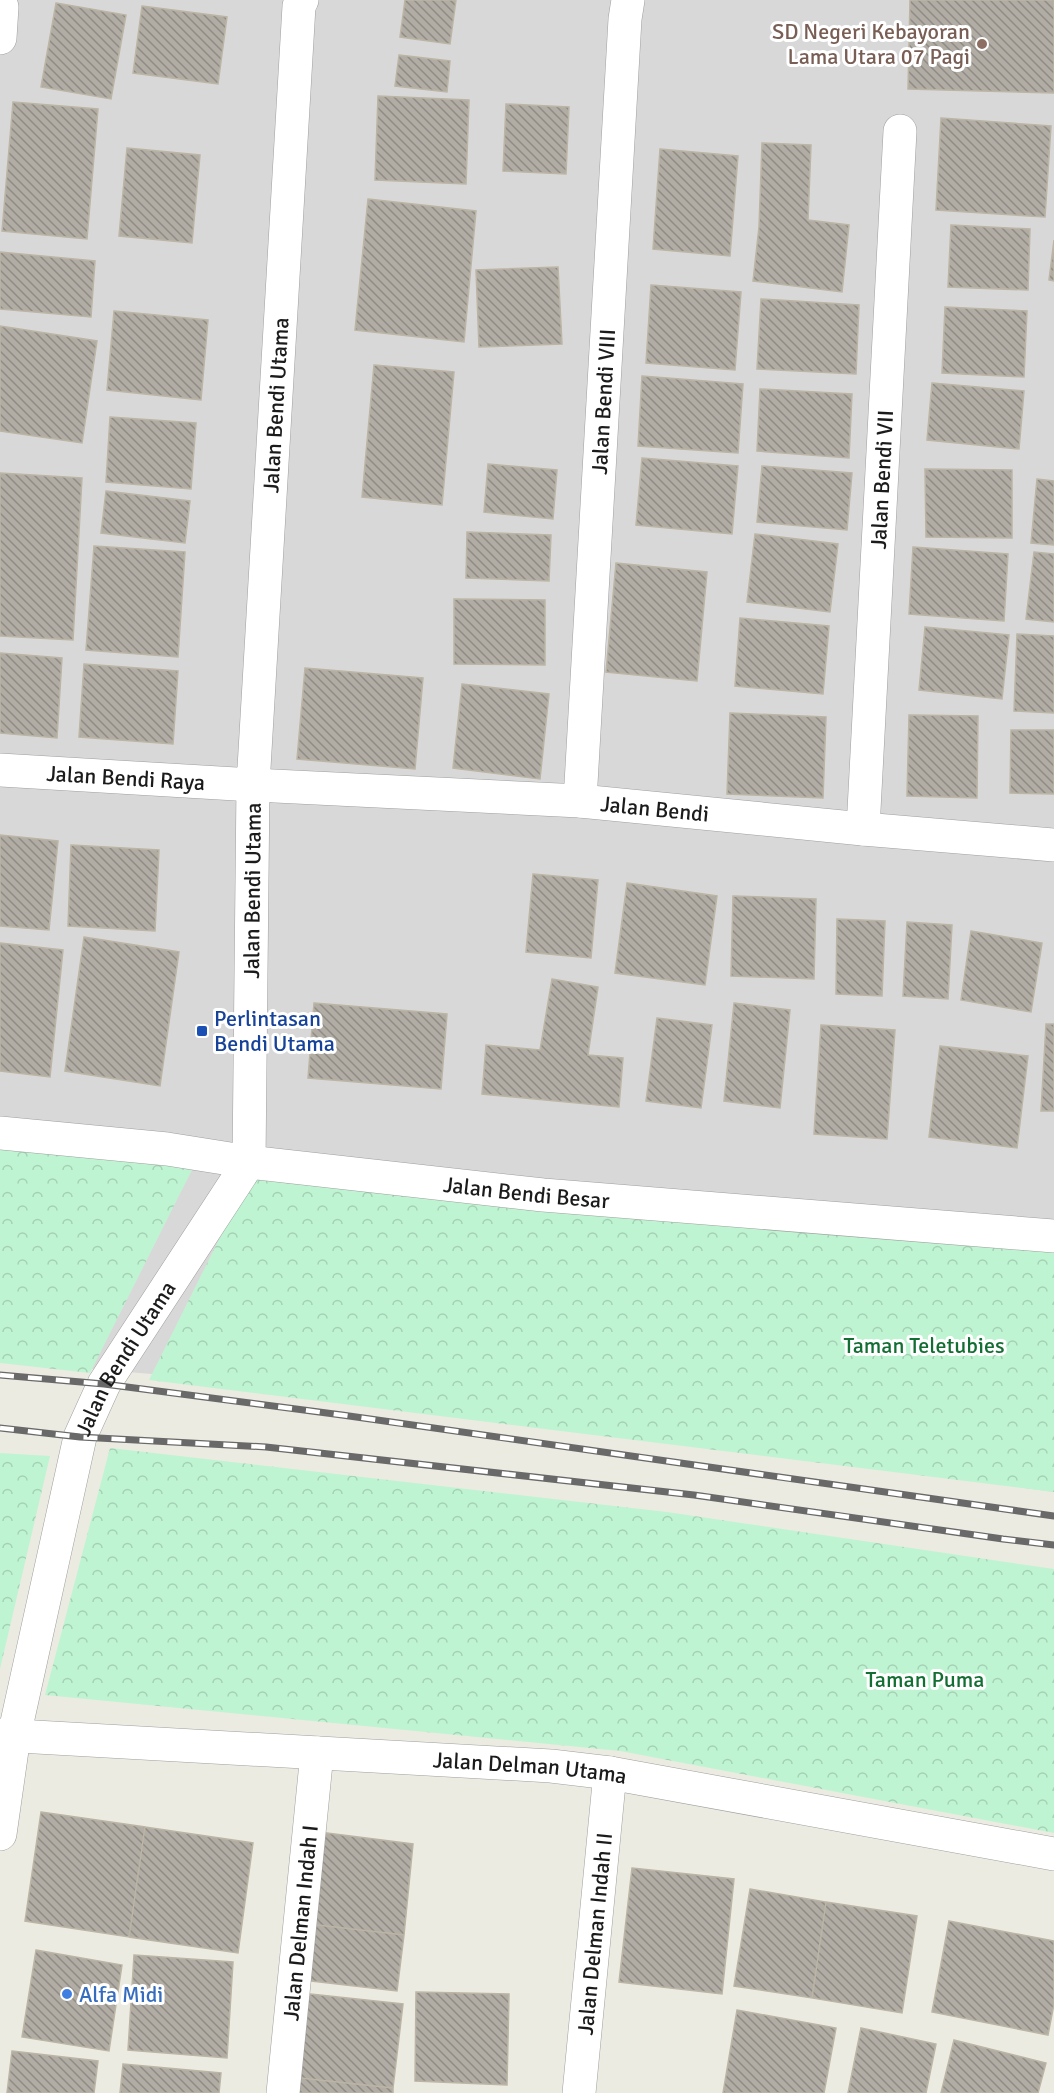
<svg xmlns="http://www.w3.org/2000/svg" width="1054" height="2093" viewBox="0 0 1054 2093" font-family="Signika,sans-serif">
  <defs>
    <pattern id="park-crowns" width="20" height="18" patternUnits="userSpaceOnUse" patternTransform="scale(1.5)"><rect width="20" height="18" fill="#bff4d2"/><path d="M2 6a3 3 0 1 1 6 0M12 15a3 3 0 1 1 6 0" fill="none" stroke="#a4d1b4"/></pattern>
    <pattern id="building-back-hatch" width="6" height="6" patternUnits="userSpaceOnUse" patternTransform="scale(1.5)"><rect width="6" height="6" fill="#b1ada4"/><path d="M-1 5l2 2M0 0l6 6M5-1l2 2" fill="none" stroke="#8f8c85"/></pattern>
  </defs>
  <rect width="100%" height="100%" fill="#ecebe1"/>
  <!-- residential -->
  <path fill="#d9d8d8" d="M 0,0 L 1054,0 L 1054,1492 L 244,1382 L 0,1361 Z"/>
  <!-- park -->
  <path fill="url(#park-crowns)" d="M 0,1137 L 203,1148 L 90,1373 L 0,1363 Z
    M 260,1157 L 1054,1225 L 1054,1492 L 149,1380 Z
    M 110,1448 L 667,1512 L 1054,1569 L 1054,1833 L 620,1751 L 45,1695 Z
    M 0,1453 L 50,1456 L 0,1669 Z"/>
  <!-- building -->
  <path fill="url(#building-back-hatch)" stroke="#bcb5a5" stroke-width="1.5" d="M 405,0 L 456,0 L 450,44 L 400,37 Z
    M 910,0 L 1054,0 L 1054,93 L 908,89 Z
    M 56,3 L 126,15 L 111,99 L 41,87 Z
    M 142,6 L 227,17 L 218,84 L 133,73 Z
    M 399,55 L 450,61 L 447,92 L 395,86 Z
    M 378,96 L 469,100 L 466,184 L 375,180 Z
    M 13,102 L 98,109 L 87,239 L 2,231 Z
    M 506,104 L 569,107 L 566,174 L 503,171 Z
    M 941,118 L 1051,126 L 1045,217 L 936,210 Z
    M 762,143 L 811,145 L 808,220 L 849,225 L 842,292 L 753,281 L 759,227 Z
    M 127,148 L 200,155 L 192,243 L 119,236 Z
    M 660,149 L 738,156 L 730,256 L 653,249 Z
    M 368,199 L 476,211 L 464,342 L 355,330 Z
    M 951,225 L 1030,229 L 1028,290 L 948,287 Z
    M 1054,240 L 1054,281 L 1049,280 Z
    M 0,252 L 95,261 L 91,317 L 0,309 Z
    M 558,267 L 562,344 L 479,347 L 476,270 Z
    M 651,285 L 741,292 L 735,370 L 646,363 Z
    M 761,299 L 859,305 L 856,374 L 757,369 Z
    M 945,307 L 1027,311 L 1024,377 L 942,373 Z
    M 114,311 L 208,320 L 201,400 L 107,390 Z
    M 0,326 L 97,341 L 82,443 L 0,431 Z
    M 374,365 L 454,372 L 442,505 L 362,497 Z
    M 642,376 L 743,384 L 738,453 L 638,446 Z
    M 932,383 L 1024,391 L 1019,449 L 927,440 Z
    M 760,389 L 852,394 L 849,458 L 757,451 Z
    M 110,417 L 196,423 L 191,489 L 106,482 Z
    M 642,458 L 738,466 L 732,534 L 636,525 Z
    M 488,464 L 557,470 L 553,519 L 484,512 Z
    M 762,466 L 852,473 L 847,530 L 757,522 Z
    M 925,469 L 1012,470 L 1012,538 L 926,537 Z
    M 0,473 L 82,478 L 73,640 L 0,636 Z
    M 1037,479 L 1054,481 L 1054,545 L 1031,543 Z
    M 106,491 L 190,501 L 185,543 L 101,533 Z
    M 467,532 L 551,535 L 549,581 L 466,578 Z
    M 755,534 L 838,544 L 830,612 L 747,602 Z
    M 94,546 L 185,552 L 178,657 L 86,650 Z
    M 913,547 L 1008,554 L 1004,621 L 909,614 Z
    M 1034,552 L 1054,554 L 1054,622 L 1026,619 Z
    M 616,563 L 707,572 L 697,681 L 606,672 Z
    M 454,599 L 545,600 L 545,665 L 454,664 Z
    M 740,618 L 829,626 L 823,694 L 735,686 Z
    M 925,627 L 1009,635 L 1002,699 L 919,690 Z
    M 1017,634 L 1054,636 L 1054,713 L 1014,711 Z
    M 0,653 L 62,658 L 57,738 L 0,733 Z
    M 84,664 L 178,671 L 173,744 L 79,737 Z
    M 305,668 L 423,678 L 415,769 L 297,759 Z
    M 462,684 L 549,694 L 540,779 L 453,768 Z
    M 730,713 L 826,717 L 823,798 L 727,794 Z
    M 909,715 L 978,716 L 977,798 L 907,796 Z
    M 1011,730 L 1054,730 L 1054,794 L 1010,793 Z
    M 0,835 L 58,841 L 49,930 L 0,926 Z
    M 71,845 L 159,850 L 155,931 L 68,926 Z
    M 533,874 L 598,880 L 591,958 L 526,952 Z
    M 627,883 L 717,896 L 705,985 L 615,973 Z
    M 733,896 L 816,899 L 814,979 L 731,976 Z
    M 837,919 L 885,921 L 882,996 L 836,994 Z
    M 907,922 L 952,925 L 948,999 L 903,996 Z
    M 971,931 L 1042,943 L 1031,1012 L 961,1000 Z
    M 84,937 L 179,952 L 160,1086 L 65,1071 Z
    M 0,943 L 63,950 L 50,1077 L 0,1071 Z
    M 552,979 L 598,987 L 588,1055 L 623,1058 L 619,1107 L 482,1094 L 486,1045 L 540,1050 Z
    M 314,1003 L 447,1014 L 441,1089 L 308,1078 Z
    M 734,1003 L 790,1010 L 780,1108 L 724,1101 Z
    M 657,1018 L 712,1025 L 701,1108 L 646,1101 Z
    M 1046,1024 L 1054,1024 L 1054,1111 L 1041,1111 Z
    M 821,1025 L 895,1030 L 887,1139 L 814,1134 Z
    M 940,1046 L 1028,1056 L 1017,1148 L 929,1137 Z
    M 41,1812 L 145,1827 L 129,1937 L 25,1921 Z
    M 145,1827 L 253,1843 L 238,1953 L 129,1937 Z
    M 319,1832 L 413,1844 L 404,1935 L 309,1924 Z
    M 632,1868 L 734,1879 L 722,1994 L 619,1982 Z
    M 750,1889 L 826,1902 L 812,1998 L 734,1986 Z
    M 826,1902 L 917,1916 L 902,2013 L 812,1998 Z
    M 949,1921 L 1054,1941 L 1054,2004 L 1048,2035 L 932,2012 Z
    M 309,1924 L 404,1935 L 397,1991 L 303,1980 Z
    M 36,1950 L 122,1965 L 109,2051 L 22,2037 Z
    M 134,1955 L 233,1962 L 227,2058 L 128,2050 Z
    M 416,1992 L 509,1994 L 507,2085 L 415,2081 Z
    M 301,1993 L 403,2004 L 393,2088 L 291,2077 Z
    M 737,2010 L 836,2028 L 824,2093 L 723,2093 Z
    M 861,2028 L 936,2044 L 926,2093 L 848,2093 Z
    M 954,2040 L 1046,2063 L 1038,2093 L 941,2093 Z
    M 12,2051 L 98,2061 L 94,2093 L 7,2093 Z
    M 123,2064 L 221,2073 L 219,2093 L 120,2093 Z
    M 291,2077 L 393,2088 L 393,2093 L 290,2093 Z"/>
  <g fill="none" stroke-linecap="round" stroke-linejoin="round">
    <!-- minor casing -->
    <g stroke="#9f9f9f" stroke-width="34">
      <g id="minor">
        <path d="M 0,38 L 2,7"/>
        <path id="s1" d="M 0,770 L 253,785 L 299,6 L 302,0"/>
        <path id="s2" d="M 580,801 L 625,19 L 628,0"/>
        <path id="s3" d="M 863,829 L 900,131"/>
        <path d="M 0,1133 L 167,1149 L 249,1162"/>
        <path id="s4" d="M 0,1735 L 551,1766 L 610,1773 L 1054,1854"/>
        <path id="s5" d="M 283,2093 L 317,1753"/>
        <path id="s6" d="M 579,2093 L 610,1773"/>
      </g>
    </g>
    <!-- tertiary casing -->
    <g stroke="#9f9f9f" stroke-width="34">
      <g id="tertiary">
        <path id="s7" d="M 249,1162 L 543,1195 L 1054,1236"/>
        <path id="s8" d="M 0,1834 L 14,1736 L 80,1437 L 104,1384 L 249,1162 L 253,785 L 580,801 L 863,829 L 1054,845"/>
      </g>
    </g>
    <!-- minor -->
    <use href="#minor" stroke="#fff" stroke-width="33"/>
    <!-- tertiary -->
    <use href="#tertiary" stroke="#fff" stroke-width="33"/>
    <!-- rail casing -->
    <g stroke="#696969" stroke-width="7">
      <path id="rail" d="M 0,1375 L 104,1384 L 342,1415 L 1054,1516
        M 0,1428 L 80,1437 L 266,1447 L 694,1495 L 1003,1539 L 1054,1545"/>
    </g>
    <!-- rail -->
    <use href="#rail" stroke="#fff" stroke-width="4.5" stroke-dasharray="14" stroke-linecap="butt"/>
  </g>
  <!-- markers -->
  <circle fill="#8d6e63" stroke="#fff" stroke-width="2" cx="982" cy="44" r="6"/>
  <rect fill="#1a4fb4" stroke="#fff" stroke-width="2" x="196" y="1025" width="12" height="12" rx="3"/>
  <circle fill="#3f7fe0" stroke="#fff" stroke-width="2" cx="67" cy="1994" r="6"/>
  <g text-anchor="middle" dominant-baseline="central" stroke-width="6" stroke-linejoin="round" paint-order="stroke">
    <!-- education labels -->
    <g font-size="22" fill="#785e54" stroke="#fff" text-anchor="end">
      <text x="970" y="31">SD Negeri Kebayoran<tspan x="970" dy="25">Lama Utara 07 Pagi</tspan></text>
    </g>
    <!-- street labels -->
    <g font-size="22" fill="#1b1b1b" stroke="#fff">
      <text stroke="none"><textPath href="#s2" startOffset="400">Jalan Bendi VIII</textPath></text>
      <text stroke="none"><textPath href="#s1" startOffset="634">Jalan Bendi Utama</textPath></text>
      <text stroke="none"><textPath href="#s3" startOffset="350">Jalan Bendi VII</textPath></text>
      <text stroke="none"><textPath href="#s1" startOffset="126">Jalan Bendi Raya</textPath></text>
      <text stroke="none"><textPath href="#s8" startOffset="1508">Jalan Bendi</textPath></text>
      <text stroke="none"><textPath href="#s8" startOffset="1000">Jalan Bendi Utama</textPath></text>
      <text stroke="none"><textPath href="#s7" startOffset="279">Jalan Bendi Besar</textPath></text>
      <text stroke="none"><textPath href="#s8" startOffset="496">Jalan Bendi Utama</textPath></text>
      <text stroke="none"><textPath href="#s4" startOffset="531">Jalan Delman Utama</textPath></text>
      <text stroke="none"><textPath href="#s5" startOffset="171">Jalan Delman Indah I</textPath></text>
      <text stroke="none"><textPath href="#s6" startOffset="160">Jalan Delman Indah II</textPath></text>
    </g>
    <!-- transit labels -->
    <g font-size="22" fill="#164399" stroke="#fff" text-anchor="start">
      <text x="214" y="1018">Perlintasan<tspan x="214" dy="25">Bendi Utama</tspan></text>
    </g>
    <!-- park labels -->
    <g font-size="22" fill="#136e33" stroke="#fff">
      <text x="924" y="1345">Taman Teletubies</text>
      <text x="925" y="1679">Taman Puma</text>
    </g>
    <!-- shop labels -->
    <g font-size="22" fill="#366cbe" stroke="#fff" text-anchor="start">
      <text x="79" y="1994">Alfa Midi</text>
    </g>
  </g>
</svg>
